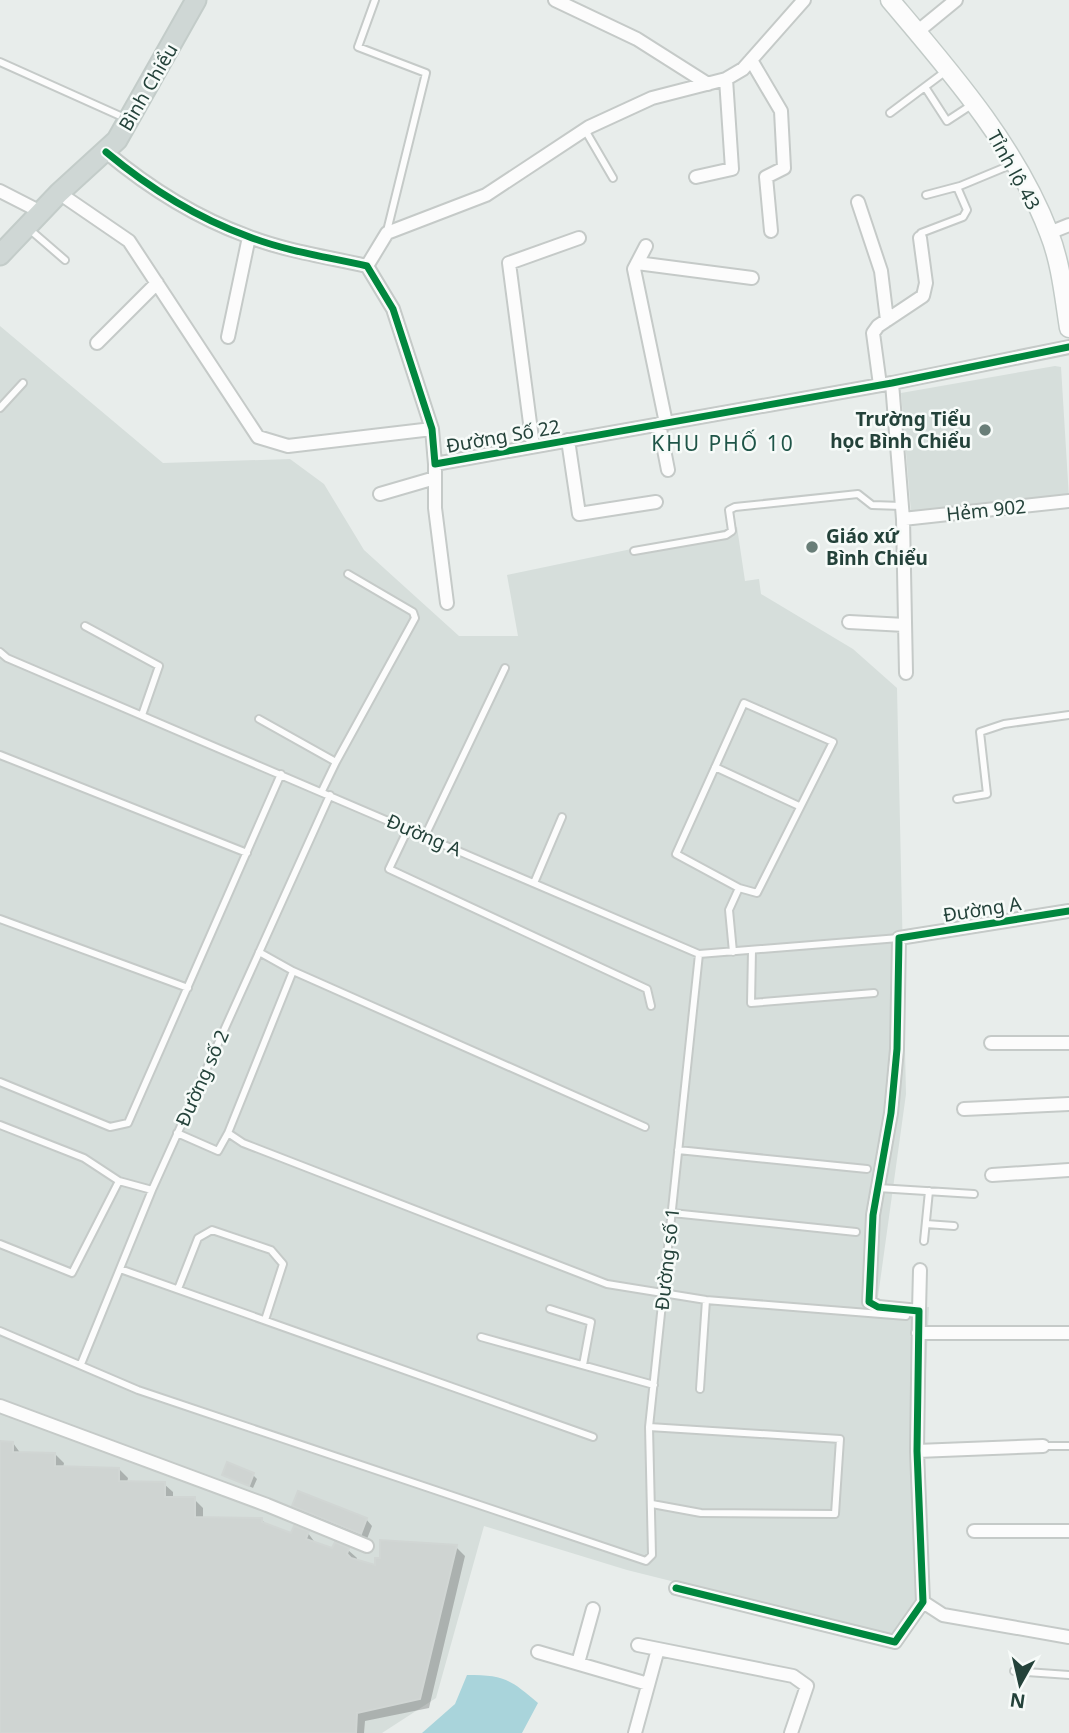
<svg xmlns="http://www.w3.org/2000/svg" width="1069" height="1733" viewBox="0 0 1069 1733" font-family="'Noto Sans',sans-serif">
  <rect width="100%" height="100%" fill="#e8edeb"/>
  <!-- built -->
  <path fill="#d6dedb" d="M 0,326 L 163,463 L 290,459 L 324,484 L 364,550 L 459,636 L 518,636 L 507,575 L 737,527 L 745,581 L 759,579 L 761,594 L 853,649 L 897,688 L 906,1094 L 876,1311 L 929,1307 L 915,1605 L 891,1636 L 627,1570 L 484,1526 L 436,1698 L 382,1733 L 0,1733 Z
    M 1055,366 L 1061,367 L 1069,498 L 911,512 L 901,393 Z"/>
  <!-- water -->
  <path fill="#a9d4db" d="M 467,1675 C 504,1675 510,1679 538,1703 L 522,1733 L 422,1733 L 455,1704 Z"/>
  <!-- shadow -->
  <path fill="#0003" d="M 0,1443 L 13,1443 L 21,1454 L 55,1454 L 64,1463 L 63,1468 L 119,1469 L 128,1478 L 127,1483 L 164,1484 L 173,1492 L 173,1499 L 194,1499 L 203,1508 L 203,1519 L 261,1519 L 268,1526 L 292,1535 L 308,1533 L 316,1544 L 333,1550 L 348,1550 L 357,1558 L 356,1561 L 377,1567 L 456,1547 L 465,1556 L 429,1708 L 365,1721 L 364,1733 L 0,1733 Z
    M 224,1474 L 253,1475 L 257,1479 L 253,1488 Z
    M 294,1505 L 366,1519 L 372,1526 L 367,1539 L 301,1512 Z"/>
  <!-- building -->
  <path fill="#cfd4d2" stroke="#d1d6d4" stroke-width="2" d="M 0,1441 L 13,1442 L 13,1452 L 55,1453 L 55,1466 L 119,1468 L 119,1481 L 165,1482 L 165,1497 L 195,1497 L 195,1517 L 262,1518 L 262,1522 L 291,1533 L 294,1526 L 309,1531 L 306,1539 L 332,1548 L 335,1542 L 349,1548 L 347,1554 L 351,1558 L 375,1565 L 375,1558 L 380,1558 L 380,1540 L 457,1545 L 420,1699 L 357,1713 L 356,1733 L 0,1733 Z
    M 227,1462 L 254,1473 L 249,1486 L 222,1475 Z
    M 298,1491 L 367,1518 L 361,1534 L 292,1506 Z"/>
  <g fill="none" stroke-linecap="round" stroke-linejoin="round">
    <!-- lane casing -->
    <g stroke="#c5cac8" stroke-width="10">
      <path id="lane" d="M 375,0 L 358,47 L 426,73 L 387,231
        M 0,62 L 127,119
        M 925,87 L 947,121 L 973,104
        M 890,113 L 946,71
        M 585,130 L 613,178
        M 926,195 L 960,186 L 1013,164
        M 28,228 L 65,260
        M 920,237 L 921,233 L 963,217 L 967,210 L 957,187
        M 0,408 L 23,383
        M 634,551 L 726,535 L 732,531 L 729,510 L 735,507 L 858,494 L 872,505 L 902,506
        M 85,626 L 159,666 L 142,715
        M 0,652 L 7,658 L 699,954 L 899,938
        M 259,719 L 336,762 L 322,791
        M 0,755 L 247,853
        M 336,762 L 415,618 L 413,612 L 348,574
        M 715,767 L 799,806
        M 957,799 L 987,794 L 980,732 L 1004,724 L 1069,715
        M 408,829 L 389,869 L 647,989 L 651,1006
        M 425,836 L 505,668
        M 534,883 L 562,817
        M 0,919 L 188,988
        M 752,950 L 751,1003 L 874,993
        M 259,952 L 293,971
        M 733,952 L 729,910 L 739,888 L 676,854 L 744,703 L 833,742 L 757,893 L 739,888
        M 0,1082 L 110,1127 L 128,1123 L 281,774
        M 0,1125 L 84,1158 L 119,1181
        M 645,1127 L 293,971 L 228,1133 L 243,1143 L 607,1284 L 706,1300 L 906,1316
        M 177,1133 L 218,1151 L 228,1133
        M 678,1150 L 867,1169
        M 878,1188 L 974,1194
        M 672,1213 L 856,1232
        M 926,1224 L 954,1226
        M 924,1241 L 929,1191
        M 0,1244 L 72,1273 L 119,1181 L 152,1190
        M 120,1269 L 593,1437
        M 178,1289 L 198,1238 L 212,1230 L 271,1250 L 283,1264 L 265,1320
        M 550,1309 L 591,1322 L 583,1365
        M 0,1331 L 138,1390 L 646,1561 L 652,1555 L 649,1427 L 699,954
        M 481,1337 L 654,1385
        M 81,1364 L 152,1190 L 330,795
        M 700,1389 L 706,1300
        M 649,1427 L 840,1439 L 835,1514 L 701,1513 L 652,1504
        M 1043,1446 L 1069,1446
        M 1014,1671 L 1069,1675"/>
    </g>
    <!-- street casing -->
    <g stroke="#c5cac8" stroke-width="16">
      <path id="street" d="M 555,0 L 637,39 L 708,84
        M 917,32 L 956,0
        M 751,60 L 781,111 L 784,168 L 766,177 L 771,231
        M 106,152 C 148,187 195,217 247,236 C 285,251 327,257 367,266 L 393,309 L 432,429 L 435,464 L 892,383 L 1069,347
        M 696,177 L 732,169 L 726,79
        M 0,191 L 41,212
        M 59,193 L 129,241 L 258,437 L 288,446 L 432,429
        M 858,202 L 881,271 L 887,320
        M 1049,233 L 1069,225
        M 646,246 L 634,269 L 666,423
        M 637,263 L 752,278
        M 367,266 L 387,233 L 486,195 L 589,127 L 652,98 L 726,79 L 743,69 L 804,0
        M 228,337 L 249,237
        M 97,343 L 157,283
        M 892,383 L 903,519 L 906,673
        M 880,385 L 873,333 L 878,326 L 923,296 L 926,283 L 920,238
        M 659,424 L 668,470
        M 568,440 L 579,514 L 656,502
        M 533,446 L 509,263 L 579,238
        M 435,464 L 435,508 L 447,603
        M 380,494 L 435,478
        M 903,519 L 1069,501
        M 849,622 L 905,625
        M 991,1043 L 1069,1043
        M 964,1109 L 1069,1104
        M 992,1175 L 1069,1170
        M 919,1311 L 920,1270
        M 918,1333 L 1069,1333
        M 0,1406 L 267,1505 L 367,1546
        M 917,1451 L 1043,1446
        M 974,1531 L 1069,1531
        M 676,1588 L 895,1642 L 923,1602 L 917,1451 L 919,1311 L 878,1307 L 869,1302 L 873,1215 L 891,1113 L 897,1049 L 899,938 L 1069,911
        M 923,1602 L 943,1615 L 1069,1637
        M 638,1645 L 793,1676 L 807,1686 L 791,1733
        M 538,1652 L 648,1684
        M 578,1663 L 593,1609
        M 635,1733 L 658,1649"/>
    </g>
    <!-- secondary casing -->
    <g stroke="#c3cbc8" stroke-width="21">
      <path id="secondary" d="M 890,0 C 950,71 1016,146 1049,233 C 1061,263 1064,297 1069,328"/>
    </g>
    <!-- primary casing -->
    <g stroke="#c3ccc9" stroke-width="23">
      <path id="primary" d="M 0,255 L 59,193 L 117,140 L 196,0"/>
    </g>
    <!-- lane -->
    <use href="#lane" stroke="#fcfcfc" stroke-width="6"/>
    <!-- street -->
    <use href="#street" stroke="#fcfcfc" stroke-width="12"/>
    <!-- secondary -->
    <use href="#secondary" stroke="#fcfcfc" stroke-width="18"/>
    <!-- primary -->
    <use href="#primary" stroke="#cfd7d5" stroke-width="19"/>
    <!-- cycleway casing -->
    <g stroke="#f7fbf9" stroke-width="11">
      <path id="cycleway" d="M 106,152 C 148,187 195,217 247,236 C 285,251 327,257 367,266 L 393,309 L 432,429 L 435,464 L 892,383 L 1069,347
        M 676,1588 L 895,1642 L 923,1602 L 917,1451 L 919,1311 L 878,1307 L 869,1302 L 873,1215 L 891,1113 L 897,1049 L 899,938 L 1069,911"/>
    </g>
    <!-- cycleway -->
    <use href="#cycleway" stroke="#00873e" stroke-width="7"/>
  </g>
  <!-- markers -->
  <g fill="#697e78" stroke="#f7fbf9" stroke-width="2.5">
    <circle cx="985" cy="430" r="7"/>
    <circle cx="812" cy="547" r="7"/>
  </g>
  <g text-anchor="middle" dominant-baseline="central" stroke-width="5" stroke-linejoin="round" paint-order="stroke">
    <!-- street labels -->
    <g font-size="19" fill="#24423a" stroke="#f7fbf9">
      <text transform="translate(148 87) rotate(-60)">Bình Chiểu</text>
      <text transform="translate(1014 170) rotate(61)">Tỉnh lộ 43</text>
      <text transform="translate(503 436) rotate(-10)">Đường Số 22</text>
      <text transform="translate(986 510) rotate(-6)">Hẻm 902</text>
      <text transform="translate(424 835) rotate(23)">Đường A</text>
      <text transform="translate(982 909) rotate(-9)">Đường A</text>
      <text transform="translate(202 1078) rotate(-66)">Đường số 2</text>
      <text transform="translate(667 1259) rotate(-84)">Đường số 1</text>
    </g>
    <!-- poi labels -->
    <g font-size="19" font-weight="bold" fill="#24423a" stroke="#f7fbf9" text-anchor="end">
      <text x="971" y="419">Trường Tiểu<tspan x="971" dy="22">học Bình Chiểu</tspan></text>
      <text x="826" y="536" text-anchor="start">Giáo xứ<tspan x="826" dy="22">Bình Chiểu</tspan></text>
    </g>
    <!-- neighbourhood labels -->
    <g font-size="21" letter-spacing="2" fill="#1f5548" stroke="#f7fbf9">
      <text x="723" y="443">KHU PHỐ 10</text>
    </g>
  </g>
  <!-- north arrow -->
  <g transform="translate(1020 1684) rotate(188)" stroke="#f7fbf9" stroke-width="5" paint-order="stroke">
  <path d="M0-5L12 26L0 18L-12 26Z" fill="#24423a"/>
  <text y="-10" font-size="19" font-weight="bold" text-anchor="middle" fill="#24423a">N</text>
  </g>
</svg>
